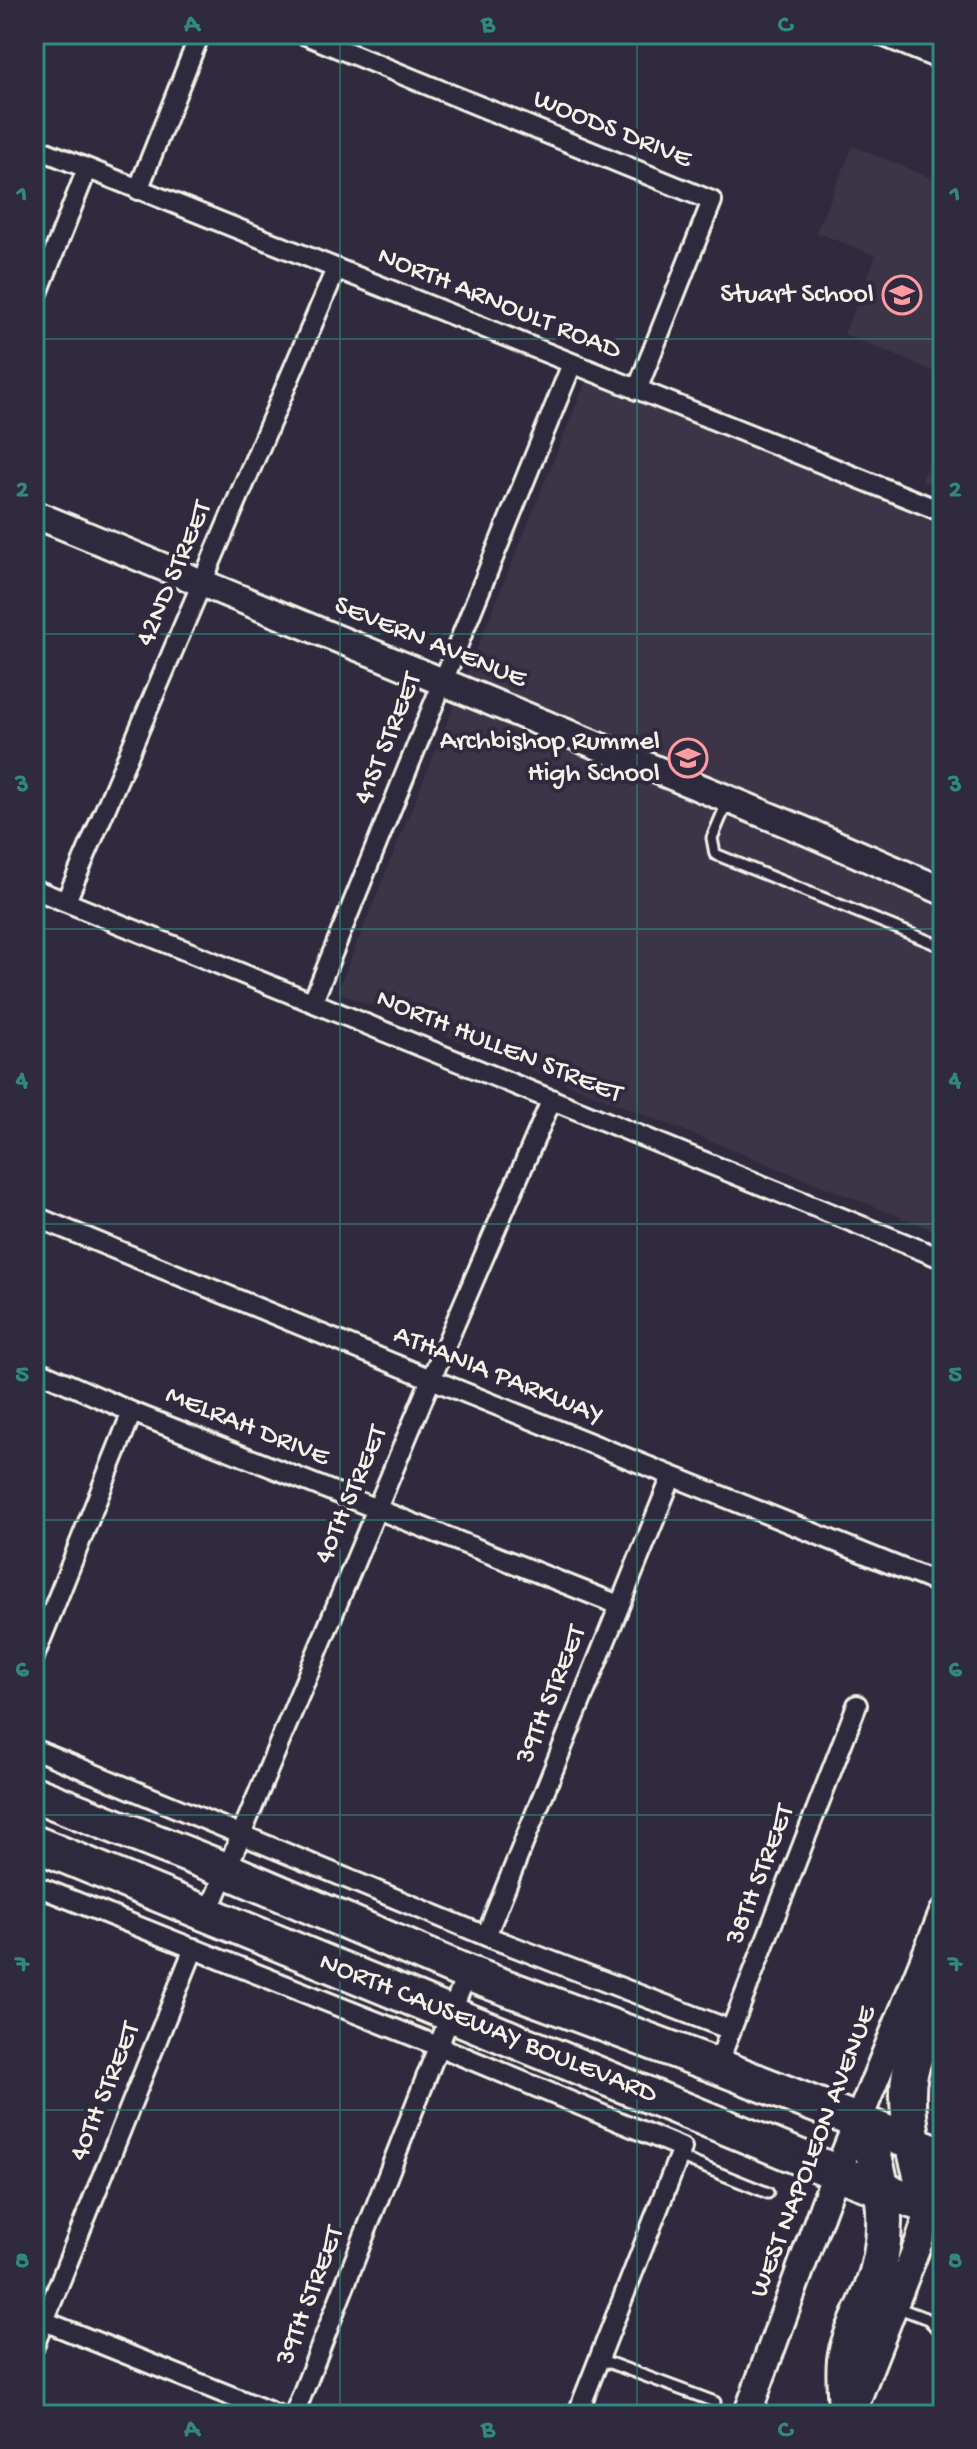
<svg xmlns="http://www.w3.org/2000/svg" width="977" height="2449" viewBox="0 0 977 2449" font-family="'Gochi Hand',sans-serif">
  <rect width="100%" height="100%" fill="#2f2a3d"/>
  <filter id="ink" filterUnits="userSpaceOnUse"><feTurbulence type="fractalNoise" baseFrequency=".0125" numOctaves="2"/><feDisplacementMap in="SourceGraphic" scale="16" xChannelSelector="R" yChannelSelector="G"/><feConvolveMatrix kernelMatrix="1 2 1 2 8 2 1 2 1" color-interpolation-filters="sRGB"/></filter>
  <g filter="url(#ink)">
    <!-- built -->
    <path fill="#3b3647" d="M 853,146 L 943,183 L 943,375 L 844,334 L 876,256 L 816,232 Z
      M 586,381 L 943,525 L 943,1234 L 337,992 Z
      M 943,427 L 943,489 L 921,481 Z"/>
    <g fill="none" stroke-linecap="round" stroke-linejoin="round">
      <!-- lane casing -->
      <g stroke="#f4f1e8" stroke-width="15">
        <path id="lane" d="M 727,803 L 712,838 L 715,854 L 943,947
          M 679,2157 L 768,2193
          M 896,2307 L 928,2319 L 943,2335
          M 599,2359 L 715,2402"/>
      </g>
      <!-- street casing -->
      <g stroke="#f4f1e8" stroke-width="24">
        <path id="street" d="M 303,34 L 712,201 L 637,390
          M 877,34 L 943,61
          M 34,147 L 943,512
          M 138,190 L 200,34
          M 34,303 L 87,169
          M 34,889 L 943,1259
          M 66,901 L 336,269
          M 313,1001 L 572,364
          M 34,1216 L 431,1379 L 943,1585
          M 34,1369 L 132,1412 L 619,1605
          M 34,1657 L 132,1412
          M 34,1749 L 486,1936 L 731,2030
          M 34,1885 L 438,2046 L 682,2148 L 577,2415
          M 208,1914 L 431,1379 L 552,1099
          M 486,1936 L 672,1476
          M 717,2066 L 857,1705
          M 34,2317 L 278,2415
          M 34,2346 L 194,1948
          M 294,2415 L 467,1973"/>
      </g>
      <!-- secondary casing -->
      <g stroke="#f4f1e8" stroke-width="32">
        <path id="secondary" d="M 34,514 L 803,830 L 943,891
          M 747,2415 L 825,2202 L 943,1913
          M 851,2415 L 920,2239 L 943,2171"/>
      </g>
      <!-- highway casing -->
      <g stroke="#f4f1e8" stroke-width="40">
        <path id="highway" d="M 34,1794 L 226,1870 L 467,1973 L 717,2066 L 943,2155
          M 34,1843 L 838,2173 L 943,2212
          M 931,2207 C 919,2172 902,2110 910,2073 C 917,2044 932,2014 943,1986
          M 846,2415 C 846,2397 843,2378 845,2360 C 847,2340 864,2311 871,2291 C 893,2234 886,2175 859,2120"/>
      </g>
      <!-- lane -->
      <use href="#lane" stroke="#2f2a3d" stroke-width="9"/>
      <!-- street -->
      <use href="#street" stroke="#2f2a3d" stroke-width="18"/>
      <!-- secondary -->
      <use href="#secondary" stroke="#2f2a3d" stroke-width="26"/>
      <!-- highway -->
      <use href="#highway" stroke="#2f2a3d" stroke-width="34"/>
    </g>
  </g>
  <!-- grid -->
  <path fill="none" stroke="#318880" stroke-width="2" stroke-opacity="0.55" d="M 340,34 L 340,2415M 637,34 L 637,2415M 34,339 L 943,339M 34,634 L 943,634M 34,929 L 943,929M 34,1224 L 943,1224M 34,1520 L 943,1520M 34,1815 L 943,1815M 34,2110 L 943,2110"/>
  <!-- icons -->
  <defs>
    <g id="school-ring" transform="scale(2)"><circle r="9.5" fill="#2f2a3d" stroke="#ff9aa2" stroke-width="1.5"/><path d="M0-5L7-2L0 1L-7-2ZM-4 1L0 2.5L4 1V4Q0 6-4 4Z" fill="#ff9aa2"/></g>
  </defs>
  <g fill-rule="evenodd">
    <use href="#school-ring" x="902" y="295"/>
    <use href="#school-ring" x="688" y="758"/>
  </g>
  <g text-anchor="middle" dominant-baseline="central" stroke-width="8" stroke-linejoin="round" paint-order="stroke">
    <!-- street labels -->
    <g font-size="28" fill="#f4f1e8" stroke="#2f2a3d">
      <text transform="translate(612 130) rotate(22)">WOODS DRIVE</text>
      <text transform="translate(499 304) rotate(22)">NORTH ARNOULT ROAD</text>
      <text transform="translate(175 574) rotate(-67)">42ND STREET</text>
      <text transform="translate(430 643) rotate(22)">SEVERN AVENUE</text>
      <text transform="translate(389 739) rotate(-68)">41ST STREET</text>
      <text transform="translate(499 1047) rotate(22)">NORTH HULLEN STREET</text>
      <text transform="translate(498 1376) rotate(22)">ATHANIA PARKWAY</text>
      <text transform="translate(247 1427) rotate(22)">MELRAH DRIVE</text>
      <text transform="translate(352 1495) rotate(-67)">40TH STREET</text>
      <text transform="translate(552 1695) rotate(-68)">39TH STREET</text>
      <text transform="translate(761 1875) rotate(-69)">38TH STREET</text>
      <text transform="translate(488 2029) rotate(22)">NORTH CAUSEWAY BOULEVARD</text>
      <text transform="translate(106 2092) rotate(-68)">40TH STREET</text>
      <text transform="translate(814 2152) rotate(-69)">WEST NAPOLEON AVENUE</text>
      <text transform="translate(311 2296) rotate(-69)">39TH STREET</text>
    </g>
    <!-- poi labels -->
    <g font-size="28" fill="#f4f1e8" stroke="#2f2a3d" text-anchor="end">
      <text x="874" y="295">Stuart School</text>
      <text x="660" y="742">Archbishop Rummel<tspan x="660" dy="32">High School</tspan></text>
    </g>
  </g>
  <!-- margin -->
  <rect width="977" height="2449" fill="none" stroke="#2f2a3d" stroke-width="88"/>
  <rect x="44" y="44" width="889" height="2361" fill="none" stroke="#318880" stroke-width="3"/>
  <g font-size="26" text-anchor="middle" font-weight="bold" fill="#318880">
    <text x="192" y="31">A</text>
    <text x="488" y="31">B</text>
    <text x="785" y="31">C</text>
    <text x="22" y="201">1</text>
    <text x="955" y="201">1</text>
    <text x="22" y="496">2</text>
    <text x="955" y="496">2</text>
    <text x="22" y="791">3</text>
    <text x="955" y="791">3</text>
    <text x="22" y="1086">4</text>
    <text x="955" y="1086">4</text>
    <text x="22" y="1381">5</text>
    <text x="955" y="1381">5</text>
    <text x="22" y="1676">6</text>
    <text x="955" y="1676">6</text>
    <text x="22" y="1971">7</text>
    <text x="955" y="1971">7</text>
    <text x="22" y="2267">8</text>
    <text x="955" y="2267">8</text>
    <text x="192" y="2436">A</text>
    <text x="488" y="2436">B</text>
    <text x="785" y="2436">C</text>
  </g>
</svg>
